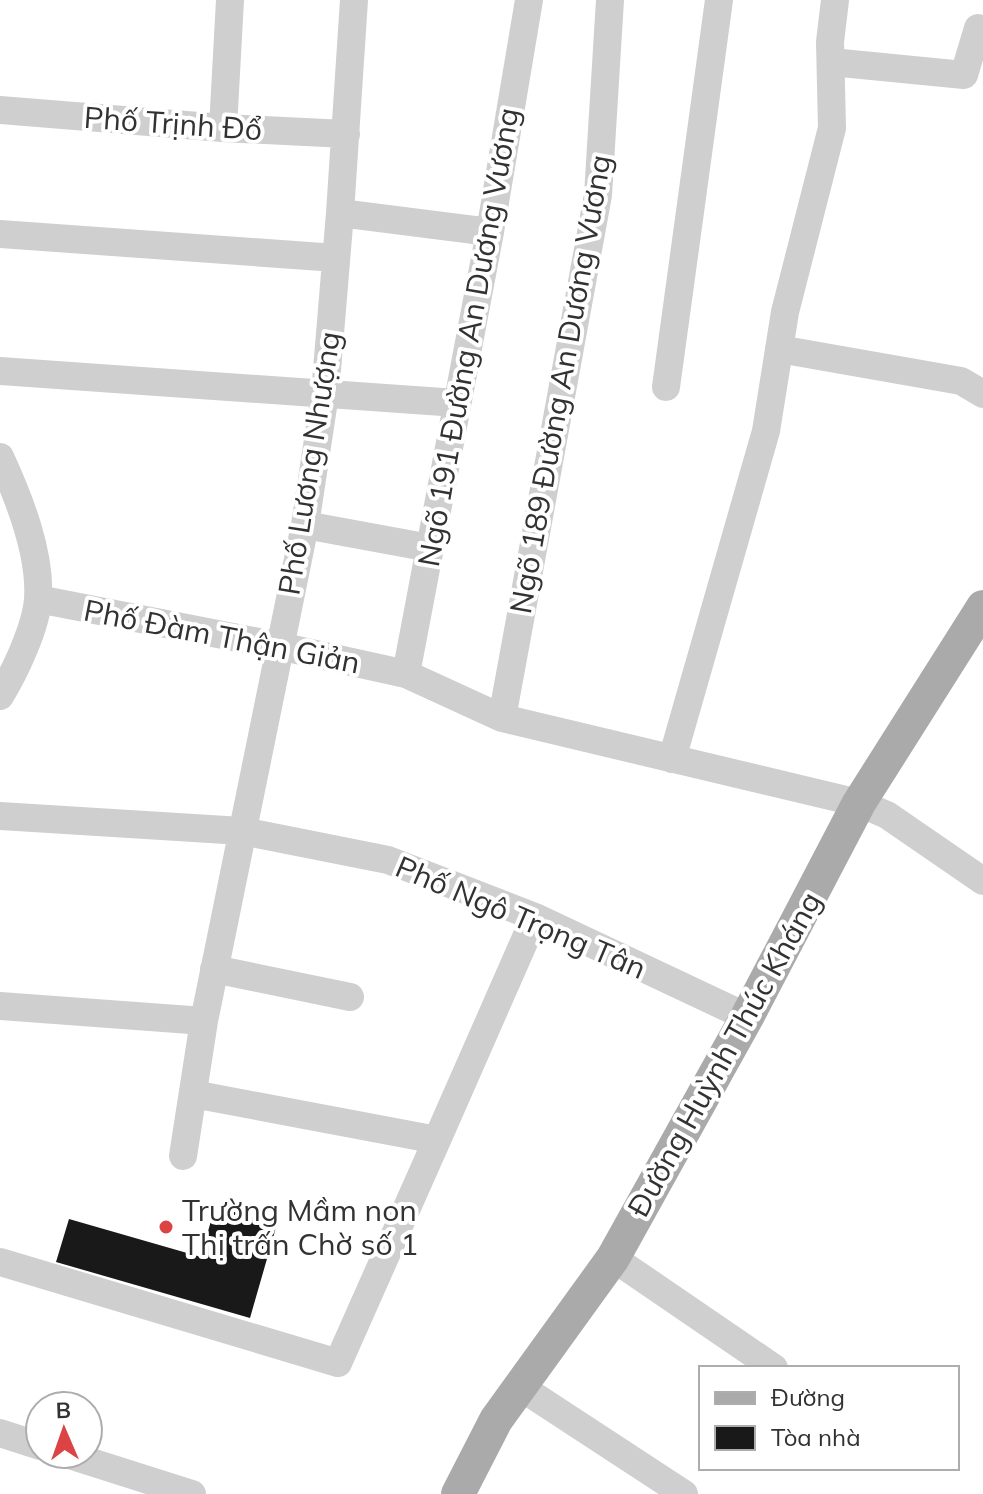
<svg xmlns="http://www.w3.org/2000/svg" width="983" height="1494" viewBox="0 0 983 1494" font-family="Mulish,sans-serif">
  <rect width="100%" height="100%" fill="#fff"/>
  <!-- building -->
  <path fill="#191919" d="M 215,1206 L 277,1224 L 250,1318 L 56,1262 L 69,1219 L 201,1257 Z"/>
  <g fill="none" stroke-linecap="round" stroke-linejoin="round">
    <!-- minor -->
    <path stroke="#cfcfcf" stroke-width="28" d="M 831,62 L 964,75 L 978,28
      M 0,110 L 223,128 L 346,134
      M 223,128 L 230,0
      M 340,213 L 490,232
      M 0,234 L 336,258
      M 779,349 L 961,381 L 983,394
      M 0,371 L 457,403
      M 666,387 L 719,0
      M 0,457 C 19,498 41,553 38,599 C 36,627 15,672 0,696
      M 305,525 L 430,548
      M 38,599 L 279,646 L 406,674 L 502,718 L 859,803 L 887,815 L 983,881
      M 406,674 L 490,232 L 529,0
      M 502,718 L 598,195 L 610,0
      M 672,759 L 766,431 L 785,312 L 832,128 L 830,42 L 835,0
      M 0,816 L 242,831 L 388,860 L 535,917 L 747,1017
      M 214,969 L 350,997
      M 0,1006 L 204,1021
      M 193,1094 L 437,1140 L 535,917
      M 183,1156 L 204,1021 L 305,525 L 325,394 L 340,213 L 354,0
      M 613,1258 L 774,1368
      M 0,1262 L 338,1363 L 437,1140
      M 519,1386 L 684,1494
      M 0,1433 L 40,1446
      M 66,1454 L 192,1494"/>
    <!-- major -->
    <path stroke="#aaa" stroke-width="34" d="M 458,1494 L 496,1420 L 613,1258 L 747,1017 L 859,803 L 983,607"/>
  </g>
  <!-- markers -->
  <circle fill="#db4344" stroke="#fff" stroke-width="3" cx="166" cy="1227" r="8"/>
  <g text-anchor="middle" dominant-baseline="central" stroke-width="8" stroke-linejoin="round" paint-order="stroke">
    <!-- street labels -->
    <g font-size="30" fill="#323232" stroke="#fff">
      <text transform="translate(173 123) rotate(4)">Phố Trịnh Đổ</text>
      <text transform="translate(468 337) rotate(-80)">Ngõ 191 Đường An Dương Vương</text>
      <text transform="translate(560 384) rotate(-80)">Ngõ 189 Đường An Dương Vương</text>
      <text transform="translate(309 463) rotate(-81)">Phố Lương Nhượng</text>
      <text transform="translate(222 636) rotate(11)">Phố Đàm Thận Giản</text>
      <text transform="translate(521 917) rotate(23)">Phố Ngô Trọng Tân</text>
      <text transform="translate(724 1054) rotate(-61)">Đường Huỳnh Thúc Kháng</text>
    </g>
    <!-- poi labels -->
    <g font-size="30" fill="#323232" stroke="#fff" text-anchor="start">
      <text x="182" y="1210">Trường Mầm non<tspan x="182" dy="34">Thị trấn Chờ số 1</tspan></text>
    </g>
  </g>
  <!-- legend -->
  <rect x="699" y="1366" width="260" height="104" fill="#ffffff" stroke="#adadad" stroke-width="2"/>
  <rect x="715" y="1392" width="40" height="12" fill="#aaaaaa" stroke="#adadad" stroke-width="2"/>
  <text x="771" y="1406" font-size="24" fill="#323232">Đường</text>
  <rect x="715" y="1426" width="40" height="24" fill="#191919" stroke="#adadad" stroke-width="2"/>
  <text x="771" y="1446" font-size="24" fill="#323232">Tòa nhà</text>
  <!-- north arrow -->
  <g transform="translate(64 1430) rotate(358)"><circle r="38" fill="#ffffff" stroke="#adadad" stroke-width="2"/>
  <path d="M0-6L14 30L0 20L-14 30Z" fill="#db4344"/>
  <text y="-12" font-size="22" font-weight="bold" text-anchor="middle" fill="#323232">B</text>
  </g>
</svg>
